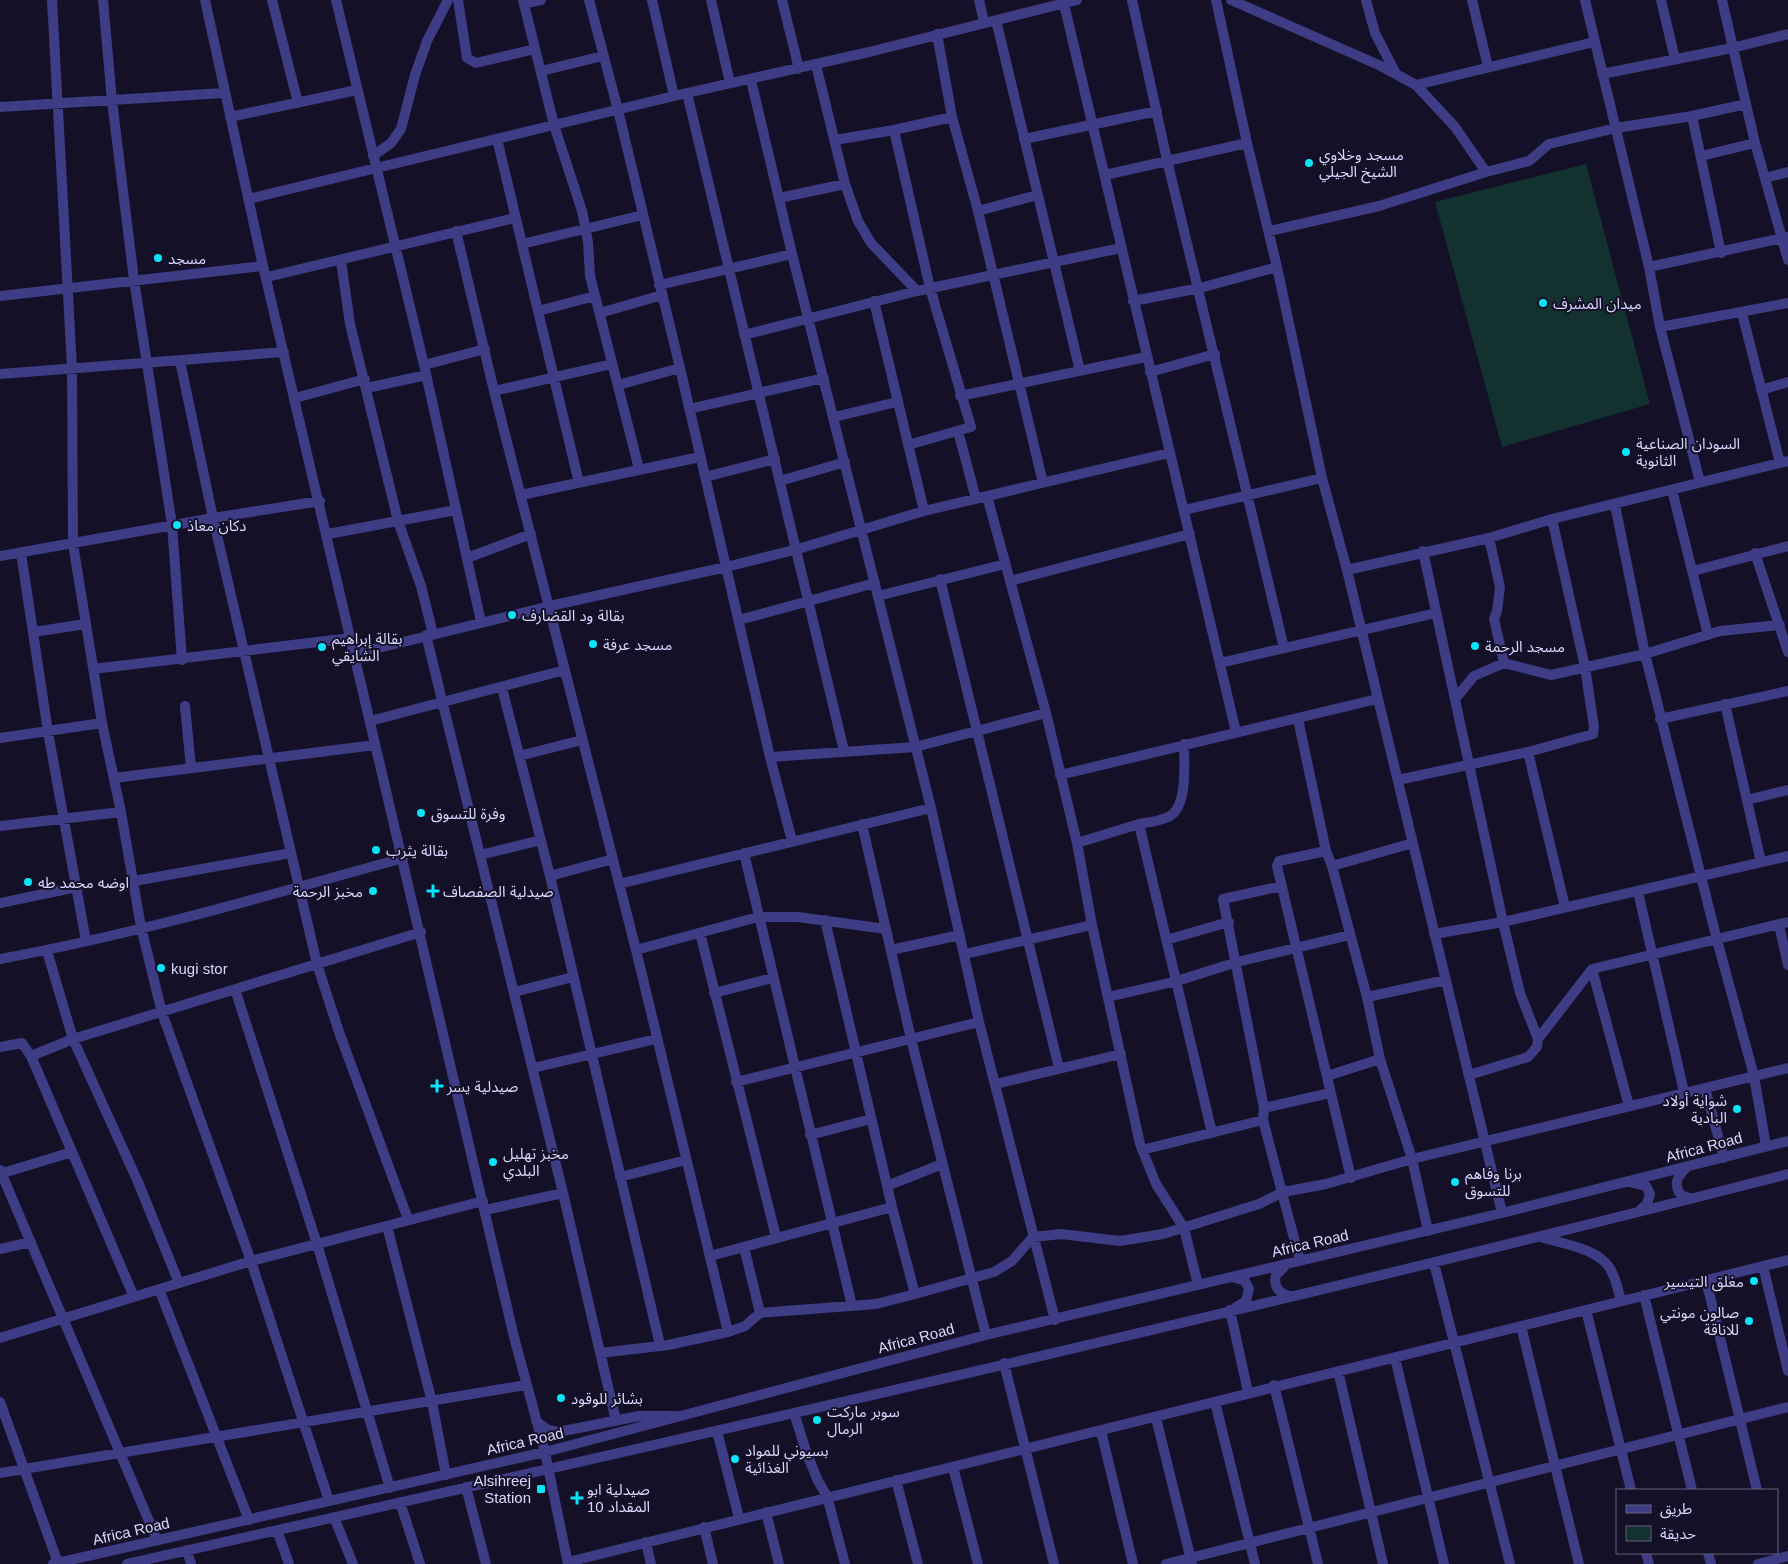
<svg xmlns="http://www.w3.org/2000/svg" width="1788" height="1564" viewBox="0 0 1788 1564" font-family="Arial,'Noto Sans Arabic',sans-serif">
  <rect width="100%" height="100%" fill="#141027"/>
  <!-- green -->
  <path fill="#13312f" d="M 1586,164 L 1650,404 L 1502,447 L 1435,202 Z"/>
  <g fill="none" stroke-linecap="round" stroke-linejoin="round">
    <!-- minor -->
    <path stroke="#3e3c85" stroke-width="10" d="M 52,0 L 72,368 L 73,544 L 102,723 L 121,812 L 141,927 L 162,1013 L 251,1261 L 329,1501
      M 103,0 L 112,101 L 134,280 L 172,525 L 182,660
      M 205,0 L 263,266 L 514,1337 L 545,1452 L 568,1564
      M 272,0 L 298,103
      M 336,0 L 424,365 L 481,622
      M 458,0 L 467,58 L 476,63 L 535,49
      M 523,0 L 554,125 L 582,211 L 588,242 L 590,276 L 639,469
      M 589,0 L 618,110 L 680,368 L 770,757 L 792,841
      M 652,0 L 674,96
      M 711,0 L 730,83
      M 782,0 L 799,69
      M 979,0 L 984,22
      M 1132,0 L 1167,160 L 1284,648
      M 1216,0 L 1247,143 L 1277,267 L 1322,478 L 1347,570 L 1502,1213
      M 1231,0 L 1381,66 L 1416,85 L 1455,127 L 1486,172
      M 1366,0 L 1375,33 L 1395,72
      M 1472,0 L 1488,67
      M 1585,0 L 1649,267 L 1660,327 L 1700,482
      M 1661,0 L 1675,59
      M 1722,0 L 1755,143 L 1788,260
      M 524,4 L 541,0
      M 1064,4 L 1236,732
      M 996,20 L 1080,371
      M 937,34 L 952,117 L 978,211 L 1043,483
      M 816,65 L 845,184 L 858,221 L 871,243 L 917,291
      M 541,71 L 603,56
      M 1602,74 L 1732,48 L 1788,34
      M 751,80 L 792,254 L 931,808 L 979,1022 L 1055,1320
      M 1416,85 L 1594,42
      M 687,93 L 844,751
      M 0,107 L 224,93
      M 1692,116 L 1721,253
      M 230,117 L 357,90
      M 894,130 L 930,288 L 971,427 L 908,445
      M 497,139 L 579,483
      M 1024,139 L 1157,111
      M 835,140 L 894,130 L 952,117
      M 373,156 L 391,143 L 401,129 L 415,75 L 427,41 L 448,0
      M 1701,156 L 1755,143
      M 1105,175 L 1247,143
      M 1765,178 L 1788,172
      M 779,198 L 845,184
      M 248,199 L 674,96 L 869,52 L 1077,0
      M 978,211 L 1037,195
      M 456,231 L 494,391 L 636,950 L 728,1332
      M 1269,231 L 1379,206 L 1486,172 L 1529,161 L 1549,144 L 1616,128 L 1692,116 L 1746,104
      M 522,244 L 643,215
      M 341,261 L 350,324 L 398,521 L 421,586 L 433,634
      M 1649,267 L 1787,237
      M 267,277 L 515,218
      M 659,285 L 792,254
      M 0,296 L 263,266
      M 874,301 L 924,511
      M 1133,301 L 1200,288 L 1277,267
      M 538,311 L 595,296
      M 600,313 L 662,295
      M 1742,313 L 1780,463
      M 1660,327 L 1788,303
      M 744,335 L 917,291 L 1121,248
      M 180,361 L 213,518 L 317,964 L 339,1032 L 408,1219
      M 424,365 L 485,349
      M 1150,372 L 1215,354
      M 0,374 L 284,352
      M 618,385 L 680,368
      M 367,388 L 426,375
      M 1761,390 L 1788,382
      M 494,391 L 612,364
      M 960,396 L 1146,357
      M 295,398 L 365,379
      M 689,409 L 824,378
      M 834,417 L 897,402
      M 958,431 L 976,499
      M 705,477 L 775,459
      M 780,481 L 845,462
      M 1672,490 L 1708,635
      M 521,495 L 700,457
      M 987,496 L 1046,713 L 1077,843 L 1092,925 L 1140,1144 L 1156,1184 L 1184,1228 L 1198,1285
      M 1615,505 L 1645,654 L 1717,940 L 1754,1076 L 1766,1146
      M 1184,510 L 1322,478
      M 328,534 L 456,510
      M 1489,538 L 1500,587 L 1497,611 L 1494,619 L 1504,663
      M 1423,551 L 1503,922 L 1520,993 L 1538,1039 L 1537,1047 L 1528,1057 L 1469,1075
      M 21,553 L 48,732 L 86,941
      M 1755,553 L 1788,652
      M 0,556 L 213,518 L 320,501
      M 467,558 L 531,534
      M 1347,570 L 1489,538 L 1552,519 L 1788,461
      M 1693,571 L 1788,546
      M 940,579 L 1059,1068
      M 1010,581 L 1190,534
      M 878,596 L 1005,564
      M 739,620 L 875,583
      M 34,632 L 85,624
      M 426,635 L 563,1193 L 616,1421
      M 354,654 L 550,606 L 726,567 L 798,549 L 924,511 L 1169,453
      M 1220,663 L 1436,613
      M 93,669 L 351,638
      M 502,688 L 550,876 L 660,1345
      M 1455,699 L 1474,676 L 1504,663 L 1551,675 L 1645,654 L 1720,631 L 1780,625
      M 1725,704 L 1761,862
      M 185,706 L 191,768
      M 1298,719 L 1326,851 L 1332,866 L 1367,997 L 1380,1059 L 1412,1159 L 1428,1231
      M 1660,719 L 1788,691
      M 370,721 L 565,670
      M 0,738 L 102,723
      M 1184,744 C 1184,763 1188,805 1170,816 C 1162,821 1149,822 1139,824 L 1212,1133
      M 1528,752 L 1565,907
      M 519,756 L 582,740
      M 770,757 L 915,747 L 1046,713
      M 1060,775 L 1377,699
      M 114,778 L 375,745
      M 1398,780 L 1528,752 L 1593,734 L 1594,727 L 1585,667 L 1552,519
      M 1747,800 L 1788,790
      M 862,824 L 911,1039 L 986,1335
      M 0,826 L 121,812
      M 1077,843 L 1139,824
      M 1326,851 L 1279,861 L 1277,866 L 1351,1178
      M 744,853 L 852,1306
      M 480,855 L 541,840
      M 1332,866 L 1413,843
      M 550,876 L 613,859
      M 134,881 L 291,853
      M 619,884 L 931,808
      M 1638,892 L 1684,1092
      M 0,903 L 77,887
      M 825,920 L 892,1207 L 915,1294
      M 1779,925 L 1788,965
      M 700,933 L 776,1237
      M 1434,934 L 1503,922 L 1788,856
      M 1166,940 L 1229,922
      M 636,950 L 758,917 L 798,917 L 886,929
      M 891,950 L 960,935
      M 47,951 L 73,1039 L 138,1182 L 179,1283
      M 965,954 L 1092,925
      M 0,959 C 136,934 270,895 403,858
      M 1592,969 L 1629,1106
      M 235,989 L 317,1244 L 390,1488
      M 514,992 L 573,977
      M 714,993 L 772,978
      M 1108,997 L 1177,981 L 1237,962 L 1350,935
      M 1367,997 L 1446,980
      M 1538,1039 L 1592,969 L 1788,922
      M 0,1047 L 22,1043 L 31,1056 L 134,1297
      M 31,1056 L 73,1039 L 421,932
      M 533,1068 L 656,1039
      M 1327,1076 L 1380,1059
      M 736,1082 L 979,1022
      M 996,1084 L 1121,1054
      M 1705,1088 L 1724,1158
      M 1264,1108 L 1223,899 L 1282,886
      M 1263,1120 L 1300,1261
      M 810,1135 L 871,1119
      M 1142,1150 L 1263,1120 L 1264,1108 L 1330,1093
      M 1686,1168 C 1677,1177 1673,1184 1681,1195 L 1691,1199
      M 0,1170 L 157,1540
      M 0,1174 L 72,1152
      M 620,1177 L 686,1160
      M 1633,1183 L 1646,1186 L 1650,1194 L 1647,1204 L 1640,1210
      M 887,1186 L 942,1164
      M 485,1210 L 563,1193
      M 387,1226 L 432,1402 L 446,1475
      M 1541,1237 C 1563,1244 1596,1248 1609,1267 C 1616,1277 1618,1290 1621,1301
      M 744,1247 L 760,1313
      M 0,1249 L 31,1242
      M 710,1256 L 892,1207
      M 1434,1263 L 1510,1564
      M 1285,1266 L 1276,1275 C 1273,1286 1279,1294 1290,1296
      M 1763,1266 L 1788,1371
      M 1233,1277 L 1245,1281 L 1249,1289 L 1246,1301 L 1236,1307
      M 1706,1280 L 1757,1490
      M 159,1289 L 249,1520
      M 1644,1295 L 1692,1490
      M 1230,1310 L 1248,1392
      M 1586,1310 L 1631,1490
      M 1521,1326 L 1579,1564
      M 0,1338 L 251,1261 L 483,1201
      M 600,1353 L 668,1345 L 728,1332 L 745,1326 L 760,1313 L 876,1304 L 915,1294 L 994,1272 L 1012,1261 L 1033,1237 L 1061,1234 L 1120,1241 L 1163,1234 L 1259,1204 L 1283,1192 L 1326,1184 L 1412,1159 L 1788,1068
      M 1395,1358 L 1444,1564
      M 1004,1363 L 1054,1564
      M 1338,1371 L 1383,1564
      M 1274,1385 L 1318,1564
      M 0,1402 L 58,1563
      M 1215,1402 L 1255,1564
      M 794,1413 L 807,1454 L 818,1481 L 827,1496 L 845,1564
      M 1156,1418 L 1192,1564
      M 536,1421 L 548,1430 L 558,1432 L 639,1416 L 676,1416
      M 717,1431 L 739,1518
      M 1101,1431 L 1133,1564
      M 953,1467 L 978,1564
      M 0,1473 L 526,1385
      M 896,1480 L 918,1564
      M 466,1487 L 486,1564
      M 400,1502 L 420,1564
      M 766,1512 L 779,1564
      M 334,1517 L 353,1564
      M 704,1527 L 713,1564
      M 277,1530 L 289,1564
      M 646,1542 L 651,1564
      M 187,1550 L 191,1564
      M 1646,1553 L 1649,1564
      M 1708,1553 L 1711,1564
      M 568,1562 L 1788,1260
      M 53,1564 L 545,1452 L 986,1335 L 1502,1213 L 1788,1141
      M 127,1564 C 682,1439 1237,1315 1788,1174
      M 1166,1564 L 1788,1407
      M 1758,1564 L 1788,1556"/>
  </g>
  <!-- markers -->
  <g fill="#08e5f9" stroke="#141027" stroke-width="2">
    <circle cx="1309" cy="163" r="5"/>
    <circle cx="158" cy="258" r="5"/>
    <circle cx="1543" cy="303" r="5"/>
    <circle cx="1626" cy="452" r="5"/>
    <circle cx="177" cy="525" r="5"/>
    <circle cx="512" cy="615" r="5"/>
    <circle cx="593" cy="644" r="5"/>
    <circle cx="1475" cy="646" r="5"/>
    <circle cx="322" cy="647" r="5"/>
    <circle cx="421" cy="813" r="5"/>
    <circle cx="376" cy="850" r="5"/>
    <circle cx="28" cy="882" r="5"/>
    <circle cx="373" cy="891" r="5"/>
    <path d="M430.5 883.5h5v5h5v5h-5v5h-5v-5h-5v-5h5z"/>
    <circle cx="161" cy="968" r="5"/>
    <path d="M434.5 1078.5h5v5h5v5h-5v5h-5v-5h-5v-5h5z"/>
    <circle cx="1737" cy="1109" r="5"/>
    <circle cx="493" cy="1162" r="5"/>
    <circle cx="1455" cy="1182" r="5"/>
    <circle cx="1754" cy="1281" r="5"/>
    <circle cx="1749" cy="1321" r="5"/>
    <circle cx="561" cy="1398" r="5"/>
    <circle cx="817" cy="1420" r="5"/>
    <circle cx="735" cy="1459" r="5"/>
    <rect x="536" y="1484" width="10" height="10" rx="2.5"/>
    <path d="M574.5 1490.5h5v5h5v5h-5v5h-5v-5h-5v-5h5z"/>
  </g>
  <g text-anchor="middle" dominant-baseline="central" stroke-width="4" stroke-linejoin="round" paint-order="stroke">
    <!-- poi labels -->
    <g font-size="15" fill="#dbd7fe" stroke="#141027" text-anchor="start">
      <text x="1319" y="154">مسجد وخلاوي<tspan x="1319" dy="17">الشيخ الجيلي</tspan></text>
      <text x="168" y="258">مسجد</text>
      <text x="1553" y="303">ميدان المشرف</text>
      <text x="1636" y="443">السودان الصناعية<tspan x="1636" dy="17">الثانوية</tspan></text>
      <text x="187" y="525">دكان معاذ</text>
      <text x="522" y="615">بقالة ود القضارف</text>
      <text x="332" y="638">بقالة إبراهيم<tspan x="332" dy="17">الشايقي</tspan></text>
      <text x="603" y="644">مسجد عرفة</text>
      <text x="1485" y="646">مسجد الرحمة</text>
      <text x="431" y="813">وفرة للتسوق</text>
      <text x="386" y="850">بقالة يثرب</text>
      <text x="38" y="882">اوضه محمد طه</text>
      <text x="363" y="891" text-anchor="end">مخبز الرحمة</text>
      <text x="443" y="891">صيدلية الصفصاف</text>
      <text x="171" y="968">kugi stor</text>
      <text x="447" y="1086">صيدلية يسر</text>
      <text x="1727" y="1100" text-anchor="end">شواية أولاد<tspan x="1727" dy="17">البادية</tspan></text>
      <text x="503" y="1153">مخبز تهليل<tspan x="503" dy="17">البلدي</tspan></text>
      <text x="1465" y="1173">برنا وفاهم<tspan x="1465" dy="17">للتسوق</tspan></text>
      <text x="1744" y="1281" text-anchor="end">مغلق التيسير</text>
      <text x="1739" y="1312" text-anchor="end">صالون مونتي<tspan x="1739" dy="17">للاناقة</tspan></text>
      <text x="571" y="1398">بشائر للوقود</text>
      <text x="827" y="1411">سوبر ماركت<tspan x="827" dy="17">الرمال</tspan></text>
      <text x="745" y="1450">بسيوني للمواد<tspan x="745" dy="17">الغذائية</tspan></text>
      <text x="531" y="1480" text-anchor="end">Alsihreej<tspan x="531" dy="17">Station</tspan></text>
      <text x="587" y="1489">صيدلية ابو<tspan x="587" dy="17">المقداد 10</tspan></text>
    </g>
    <!-- street labels -->
    <g font-size="15" fill="#dbd7fe" stroke="#141027">
      <text transform="translate(1704 1147) rotate(-15)">Africa Road</text>
      <text transform="translate(1310 1243) rotate(-13)">Africa Road</text>
      <text transform="translate(916 1338) rotate(-15)">Africa Road</text>
      <text transform="translate(525 1441) rotate(-13)">Africa Road</text>
      <text transform="translate(131 1531) rotate(-13)">Africa Road</text>
    </g>
  </g>
  <!-- legend -->
  <rect x="1616" y="1489" width="162" height="65" fill="#141027" stroke="#64607d"/>
  <rect x="1626" y="1505" width="25" height="8" fill="#3e3c85" stroke="#64607d"/>
  <text x="1660" y="1514" font-size="15" fill="#dbd7fe">طريق</text>
  <rect x="1626" y="1526" width="25" height="15" fill="#13312f" stroke="#64607d"/>
  <text x="1660" y="1539" font-size="15" fill="#dbd7fe">حديقة</text>
</svg>
